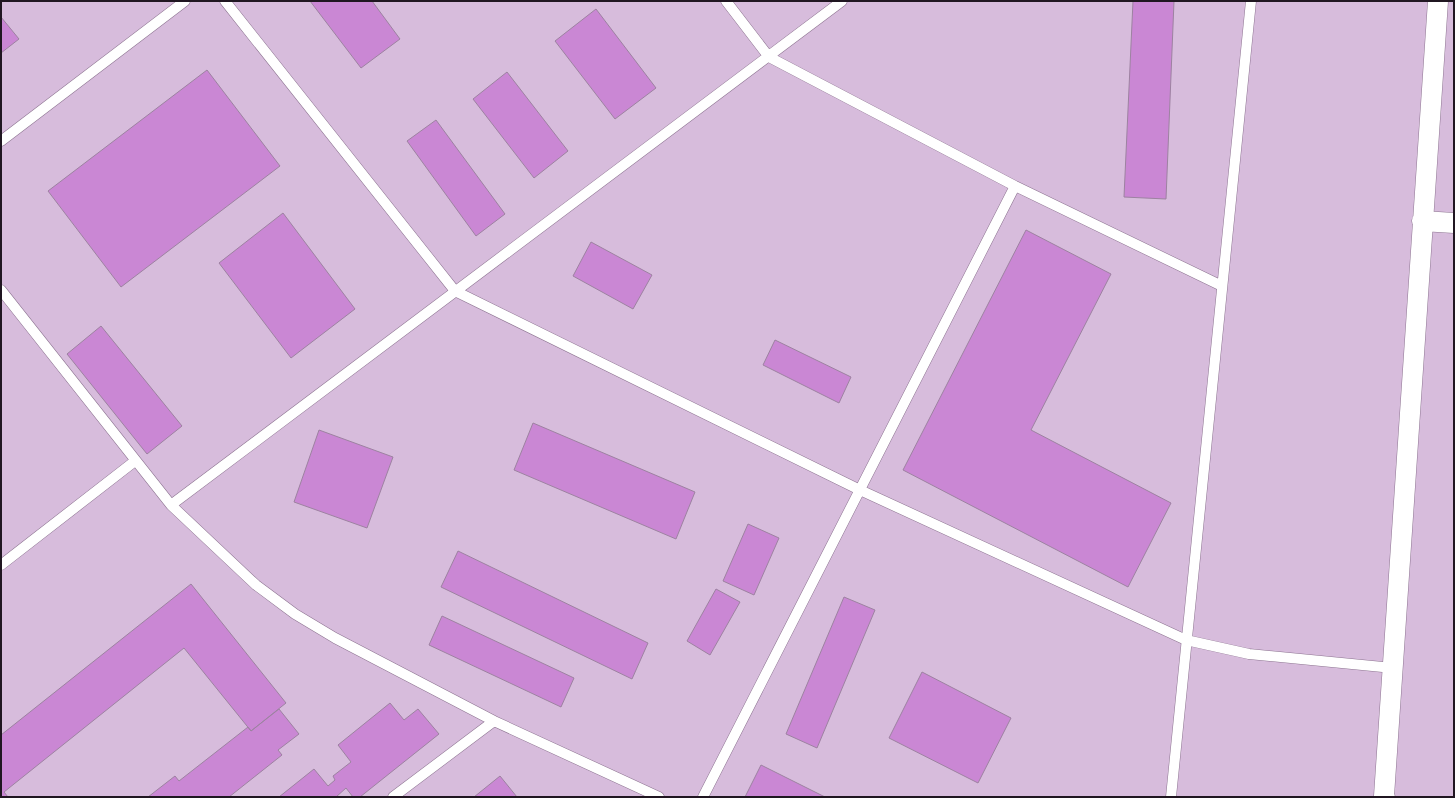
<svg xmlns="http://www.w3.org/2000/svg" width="1455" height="798" viewBox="0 0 1455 798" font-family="Rubik,sans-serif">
  <rect width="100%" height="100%" fill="#d7bcdc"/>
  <!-- building -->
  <path fill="#ca87d4" stroke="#9d82a1" d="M 310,1 L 372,1 L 400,39 L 361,68 Z
    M 1133,1 L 1174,1 L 1166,199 L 1124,197 Z
    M 596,9 L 656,88 L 615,119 L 555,41 Z
    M 1,17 L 19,39 L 1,53 Z
    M 207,70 L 280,166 L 121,287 L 48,191 Z
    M 507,72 L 568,151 L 534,178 L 473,99 Z
    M 436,120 L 505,214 L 476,236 L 407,141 Z
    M 283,213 L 355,309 L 291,358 L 219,263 Z
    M 1026,230 L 1111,274 L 1031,430 L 1171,503 L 1128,587 L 903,470 Z
    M 591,242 L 652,275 L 633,309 L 573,276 Z
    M 101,326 L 182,426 L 147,454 L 67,354 Z
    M 775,340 L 851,377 L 839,403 L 763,365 Z
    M 533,423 L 695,492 L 676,539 L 514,470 Z
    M 319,430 L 393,457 L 367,528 L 294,502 Z
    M 748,524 L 779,538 L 754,595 L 723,581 Z
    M 458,551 L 648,643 L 632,679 L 441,587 Z
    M 191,584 L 286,703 L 251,731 L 184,648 L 4,792 L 8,797 L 1,797 L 1,735 Z
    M 716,589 L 740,602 L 710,655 L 687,641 Z
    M 844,597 L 875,610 L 817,748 L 786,734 Z
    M 442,616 L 574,678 L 561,707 L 429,645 Z
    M 922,672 L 1011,718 L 978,783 L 889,738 Z
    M 390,703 L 404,720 L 418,709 L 439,734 L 360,797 L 353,797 L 346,788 L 336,797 L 279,797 L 314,769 L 328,786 L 335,780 L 333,776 L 351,762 L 338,745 Z
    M 279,709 L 299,734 L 278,750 L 282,755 L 229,797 L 148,797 L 175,776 L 179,781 L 248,727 L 251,731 Z
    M 761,765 L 825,797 L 745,797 Z
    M 500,776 L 517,797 L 474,797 Z"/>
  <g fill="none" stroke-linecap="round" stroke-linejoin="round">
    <!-- service casing -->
    <g stroke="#8d7491" stroke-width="11">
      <path id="service" d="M 225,1 L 455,291 L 860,490 L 1186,640 L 1249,654 L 1393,668
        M 726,1 L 769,57 L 1015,186 L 1222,286
        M 1,141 L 185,1
        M 1,290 L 171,505 L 256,585 L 295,614 L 335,638 L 494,721 L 659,797
        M 171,505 L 842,1
        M 1,565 L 135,461
        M 393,797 L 494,721
        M 703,797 L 1015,186
        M 1171,797 L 1251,1"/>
    </g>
    <!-- minor casing -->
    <g stroke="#8d7491" stroke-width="21">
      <path id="minor" d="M 1422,221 L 1454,223
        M 1385,797 L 1384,796 L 1438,1"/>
    </g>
    <!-- service -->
    <use href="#service" stroke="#fff" stroke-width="10"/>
    <!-- minor -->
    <use href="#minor" stroke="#fff" stroke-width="20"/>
  </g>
  <!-- border -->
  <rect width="1455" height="798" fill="none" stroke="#201621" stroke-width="4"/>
</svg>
